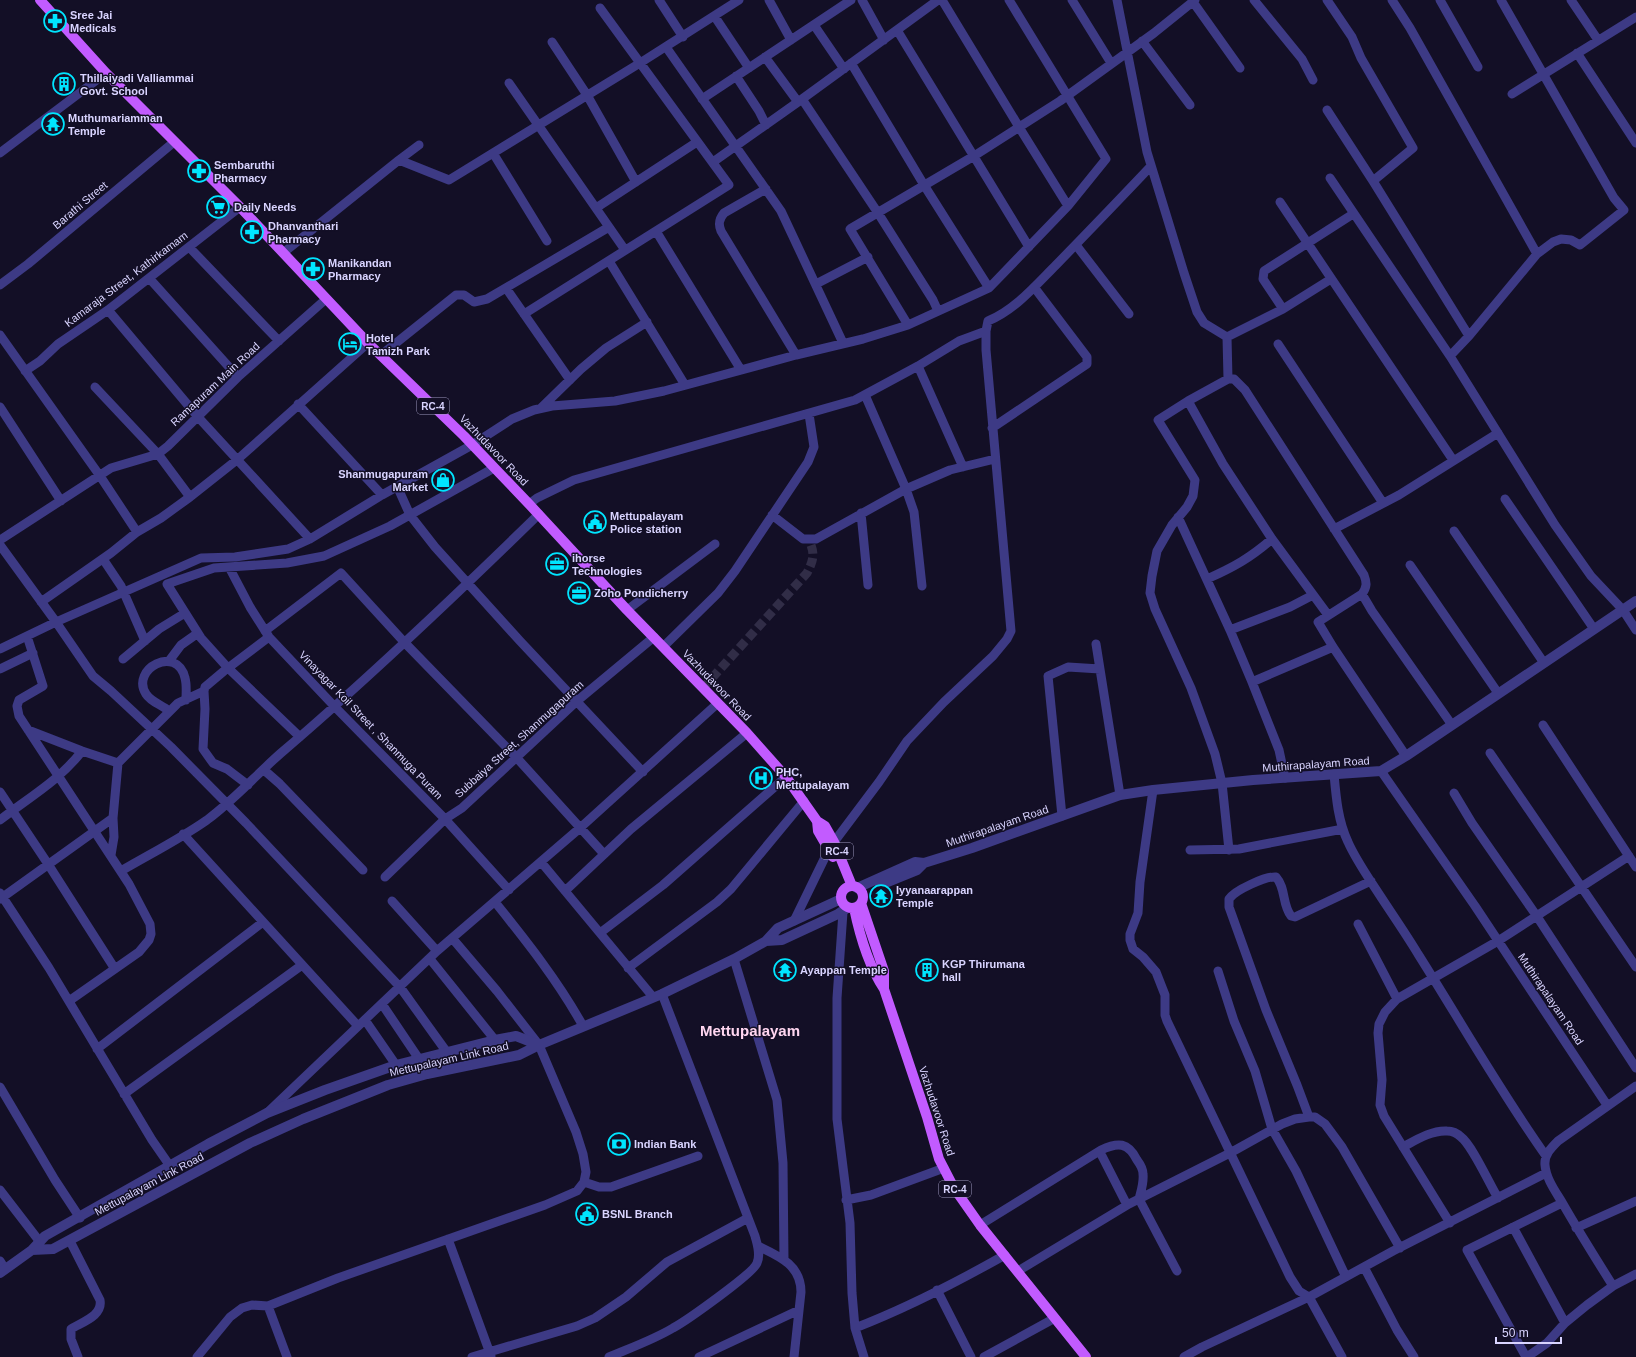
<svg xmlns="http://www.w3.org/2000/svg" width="1636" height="1357" viewBox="0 0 1636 1357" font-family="Helvetica,sans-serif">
  <rect width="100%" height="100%" fill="#130f26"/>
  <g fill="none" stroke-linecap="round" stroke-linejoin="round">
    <!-- minor-tunnel -->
    <path stroke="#312d47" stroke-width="9" stroke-dasharray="9 4.5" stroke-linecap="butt" d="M 703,688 L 807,573 C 814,559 815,554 809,540"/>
    <!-- minor -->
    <path stroke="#3d3a85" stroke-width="9" d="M 659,0 L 683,37
      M 769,0 L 791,40
      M 862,0 L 884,40
      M 942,0 L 1019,127 L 1068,206
      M 1072,0 L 1111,63
      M 1117,0 L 1147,152 L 1184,273 L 1197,312 L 1204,323 L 1227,337
      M 1254,0 L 1302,59 L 1313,80
      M 1327,0 L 1352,37 L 1361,58 L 1413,148 L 1373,181
      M 1392,0 L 1410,28 L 1537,254
      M 1440,0 L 1478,67
      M 1571,0 L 1598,40
      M 1193,2 L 1240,68
      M 715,17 L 749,68
      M 814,25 L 844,69
      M 897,30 L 1029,247
      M 1142,41 L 1190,105
      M 552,42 L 587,95 L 636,182
      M 666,47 L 781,211 L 843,343
      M 1577,53 L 1636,143
      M 765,57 L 798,102
      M 851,63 L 924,185 L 989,288
      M 736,76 L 759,111 L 766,125
      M 509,83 L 625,250
      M 1512,94 L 1636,17
      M 702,99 L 851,0
      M 802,99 L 878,213 L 933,300 L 938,311
      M 1327,110 L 1373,181 L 1469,336
      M 0,153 L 106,73
      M 493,153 L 547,241
      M 399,160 L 419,145
      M 713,162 L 798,102 L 938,0
      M 1330,178 L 1450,356 L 1555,525 L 1591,576 L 1623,610 L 1636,630
      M 766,189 L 724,213 C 719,219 718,224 721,231 L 796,355
      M 1280,202 L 1453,460
      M 596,208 L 697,142
      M 656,231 L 741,370
      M 1076,245 L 1129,314
      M 189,247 L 279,341
      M 283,253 L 399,160 L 449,180 L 640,63 L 739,0
      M 609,261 L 685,385
      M 149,278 L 238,377
      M 816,284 L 868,257
      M 0,285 L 28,264 L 174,142
      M 506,288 L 570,380
      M 1283,309 L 1263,279 L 1264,271 L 1353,214
      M 108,310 L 198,417 L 310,539
      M 524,314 L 729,185 L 600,8
      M 908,325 L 850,229 L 974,156 L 1060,101 L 1154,33 L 1195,0
      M 0,335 L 100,476 L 137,532
      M 1227,337 L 1283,309 L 1331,279
      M 1227,337 L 1228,379
      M 1278,344 L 1383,503
      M 381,355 L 456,295 L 464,295 L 474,302 L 487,299 L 609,227
      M 1450,356 L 1469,336 L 1537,254 L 1553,242 L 1561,239 L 1571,240 L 1580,245 L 1624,210 L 1614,198 L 1501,0
      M 918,366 L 963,467
      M 25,371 L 40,361 L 58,344 L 108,310 L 240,207
      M 95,387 L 158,454 L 190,497
      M 865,395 L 906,489 L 914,512 L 922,586
      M 1188,401 L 1223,464 L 1272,539 L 1328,615
      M 298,404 L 382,495
      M 0,407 L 61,501
      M 541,408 L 581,369 L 606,348 L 647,322
      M 992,428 L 1087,364 L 1087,357 L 1034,287
      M 397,486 L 410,515 L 435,547 L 520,641 L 643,772
      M 1505,499 L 1594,629
      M 529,504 L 537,498 L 574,480 L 855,400 L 918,366 L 959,341 L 986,331
      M 861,513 L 868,585
      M 772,515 L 803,539 L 816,539 L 906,489 L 950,470 L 995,459
      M 1178,517 L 1230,630 L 1252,682 L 1279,750 L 1285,778
      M 1334,529 L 1399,495 L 1498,433
      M 1454,531 L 1544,663
      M 0,540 L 111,468 L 158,454 L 168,446 L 238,377 L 326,299
      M 0,545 L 56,622 L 93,676 L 111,691 L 171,747 L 246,823 L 400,987 L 446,1051
      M 103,559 L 121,586 L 145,641
      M 1410,565 L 1498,693
      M 229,567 L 250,607 L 269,637 L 335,707 L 445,819 L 509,890
      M 1207,579 C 1234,567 1250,558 1272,539
      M 1362,594 L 1372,611 L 1452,725
      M 41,602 L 111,553 L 137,532 L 161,518 L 190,497 L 238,459 L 368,343
      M 627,610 L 715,544
      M 1230,630 L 1290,607 L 1313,595
      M 265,631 L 341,573 L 405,643 L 516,757 L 604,854
      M 27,636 L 43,686 L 19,700 L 17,706 L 19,716 L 129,884 L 150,924 L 151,934 L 149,940 L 139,952 L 69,1001
      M 1096,644 L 1120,795
      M 663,647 L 718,593 L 735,571 L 808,462 L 814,447 L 809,414
      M 0,649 L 56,622 L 201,558 L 235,557 L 288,549 L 310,539 L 382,495 L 472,445 L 512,419 L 534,410 L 552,406 L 615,401 L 664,391 L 796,355 L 863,339 L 908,325 L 989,288 L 1068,206 L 1106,159 L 1009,0
      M 123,659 L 159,629 L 185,613
      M 169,661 L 181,645 L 198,633
      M 0,669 L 33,653
      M 1252,682 L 1333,647
      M 169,711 C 162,705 151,702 146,694 C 130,669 177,644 185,678 C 187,685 186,693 186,700
      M 1543,725 L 1636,867
      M 28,730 L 82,751 L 118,763
      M 300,737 L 228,668 L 201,638 L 167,584 L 214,568 L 287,563 L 324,556 L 390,526 L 494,468
      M 1490,753 L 1636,967
      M 264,770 L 280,784 L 363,870
      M 1381,771 L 1475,906 L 1607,1105
      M 1334,774 C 1336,797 1338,821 1348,842 C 1356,860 1368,877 1379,894 C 1392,914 1406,934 1418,954 C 1461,1022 1500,1091 1546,1156
      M 248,785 L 227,769 L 213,763 L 203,749 L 205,709 L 204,691 L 205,687 L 224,671 L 269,637
      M 1153,790 L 1140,882 L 1138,913 L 1130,934 L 1130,940 L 1133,949 L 1143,957 L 1156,972 L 1165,995 L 1165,1015 L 1167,1021 L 1290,1277 L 1299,1291 L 1309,1297 L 1342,1357
      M 0,792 L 48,864 L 115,969
      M 1454,793 L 1472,823 L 1536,915 L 1636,1068
      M 1062,816 L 1048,676 L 1068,667 L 1100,669
      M 0,820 C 28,798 60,780 82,751
      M 183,834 L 358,1026
      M 834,842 L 879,782 L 907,741 L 944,702 L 993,656 L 1007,639 L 1011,631 L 986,350 L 986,331 L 988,321 C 1015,310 1036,285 1056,265 C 1088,232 1120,199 1151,166
      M 1190,850 L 1239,849 L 1343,829
      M 1229,850 L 1222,783 L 1215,754 L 1191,688 L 1155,609 L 1150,593 L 1152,576 L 1157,551 L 1172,525 L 1187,507 L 1193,496 L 1195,480 L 1158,420 L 1188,401 L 1228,379 L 1234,379 L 1245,390 L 1364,575 C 1367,583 1367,587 1362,594 L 1318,622 L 1333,647 L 1406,756
      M 111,855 L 114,837 L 113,818 L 118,763 L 178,703 L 204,691
      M 541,862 L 653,997
      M 121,871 C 150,854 180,839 207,820 C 234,800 256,775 281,753 C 370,677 455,596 539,514
      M 385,877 L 445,819 L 462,808 L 577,701 L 654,637
      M 565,891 L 631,829 L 747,733
      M 0,893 L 49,968 L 152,1140 L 170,1166
      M 0,899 L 113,818
      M 392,901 L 437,951
      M 495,902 C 527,942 558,981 583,1026
      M 843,912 L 837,998 L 837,1119 L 850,1223 L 852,1293 L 855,1328 L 864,1357
      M 794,921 L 829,849
      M 1358,924 L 1397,999
      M 600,933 L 663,885 L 786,777
      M 430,959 L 495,1040
      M 734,959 L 777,1100 L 783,1163 L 784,1260
      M 628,968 L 717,902 L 731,889 L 804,801
      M 1218,971 L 1234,1021 L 1255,1071 L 1272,1129 L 1296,1171 L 1346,1277
      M 382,1004 L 419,1059
      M 365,1020 L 396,1065
      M 97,1049 L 263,922
      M 0,1087 L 55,1180 L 80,1218
      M 124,1094 L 302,965
      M 268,1112 L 437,951 L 580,828 L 718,703
      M 1309,1117 L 1297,1085 L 1266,1010 L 1229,907 L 1229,899 C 1235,890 1266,876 1276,877 C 1286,888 1282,905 1291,916 L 1295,917 L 1371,881
      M 1403,1147 C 1416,1140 1432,1130 1447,1131 C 1452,1131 1457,1133 1461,1137 C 1472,1145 1490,1185 1498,1198
      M 1102,1156 L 1127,1205
      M 584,1182 L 599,1187 L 611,1187 L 698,1156
      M 0,1190 L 40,1242
      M 846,1200 L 871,1195 L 944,1168
      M 1450,1223 L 1384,1116 L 1380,1105 L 1382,1080 L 1378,1033 L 1379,1024 L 1385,1012 L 1397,999 L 1498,941 L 1629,856
      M 980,1225 L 1101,1150 C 1118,1142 1128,1142 1137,1160 C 1140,1164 1143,1169 1143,1174 C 1144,1183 1141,1191 1139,1199 L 1177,1271
      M 1513,1227 L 1565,1323
      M 1576,1228 L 1636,1201
      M 448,1239 L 491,1356
      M 70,1241 L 100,1300 C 103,1316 82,1322 71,1329 L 71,1339 L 78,1357
      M 758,1246 C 779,1256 801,1265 801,1292 L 794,1357
      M 0,1261 L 5,1269
      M 1364,1267 L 1397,1330 L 1414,1357
      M 1018,1271 L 1129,1204 L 1230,1153 L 1282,1124 L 1295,1119 L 1309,1117 L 1315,1117 L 1325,1124 L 1342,1147 L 1400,1248
      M 1613,1286 C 1596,1259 1579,1232 1563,1204 C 1556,1192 1546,1179 1545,1165 C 1544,1155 1551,1148 1558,1141 L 1636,1086
      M 937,1290 L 971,1357
      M 268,1306 L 287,1357
      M 855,1328 C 907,1308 957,1282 1005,1255
      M 197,1357 L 230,1317 L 242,1308 L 252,1305 L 268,1306 L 338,1278 L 545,1205 L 577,1191 L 584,1182 L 586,1172 L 583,1154 L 576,1132 L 539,1045 L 497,991 L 452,938
      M 472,1357 L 577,1326 L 595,1318 L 626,1297 L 667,1262 L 748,1218
      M 609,1357 C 630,1348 653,1340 673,1328 C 686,1321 754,1273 757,1263 C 761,1254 757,1244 755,1236 L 662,994
      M 699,1357 L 799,1310
      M 984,1357 L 1055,1318
      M 1184,1357 L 1202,1347 L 1309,1297 L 1393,1251 L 1546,1173
      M 1526,1357 L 1467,1250 L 1562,1203
      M 1527,1357 L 1547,1343 L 1565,1323 L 1587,1305 L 1613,1286 L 1636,1274"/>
    <!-- tertiary -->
    <path stroke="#3d3a85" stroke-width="10" d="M 880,885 L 917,870 L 924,863
      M 857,888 L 915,862 L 924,863 L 972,848 L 1120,795 L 1153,790 L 1253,780 L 1381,771 L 1406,756 L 1636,601
      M 766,941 L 782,940 L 838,914 L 847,908
      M 32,1250 L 45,1236 L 208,1144 L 267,1113 L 325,1090 L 396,1065 L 495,1040 L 516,1036 L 539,1045
      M 0,1273 L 32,1250 L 53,1249 L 250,1143 L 303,1119 L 388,1085 L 427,1074 L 519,1055 L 539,1045 L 662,994 L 734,959 L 766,941 L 778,928 L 841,899"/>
    <!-- primary -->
    <path stroke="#c25bff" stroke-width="10" d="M 40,0 L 106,73 L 240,207 L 368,343 L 464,436 L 529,504 L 627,610 L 747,733 L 786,777 L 817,821 L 825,826 L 834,842 L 852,886
      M 817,821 L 818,831 L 833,857
      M841 897a11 11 0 1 1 22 0a11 11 0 1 1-22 0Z
      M 861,903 L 884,971 L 884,989 L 927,1117 L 939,1159 L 954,1188 L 980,1225 L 1086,1357
      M 854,908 C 860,937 868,965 884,989"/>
  </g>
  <!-- icons -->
  <defs>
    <g id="pharmacy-ring" transform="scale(1.15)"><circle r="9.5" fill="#130f26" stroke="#00e5ff" stroke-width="1.5"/><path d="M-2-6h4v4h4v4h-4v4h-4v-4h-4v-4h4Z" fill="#00e5ff"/></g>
    <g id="building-ring" transform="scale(1.15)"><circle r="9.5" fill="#130f26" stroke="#00e5ff" stroke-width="1.5"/><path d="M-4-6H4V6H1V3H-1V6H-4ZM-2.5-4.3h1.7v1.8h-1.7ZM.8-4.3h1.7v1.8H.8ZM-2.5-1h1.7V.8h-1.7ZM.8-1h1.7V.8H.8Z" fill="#00e5ff"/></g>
    <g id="temple-ring" transform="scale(1.15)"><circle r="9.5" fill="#130f26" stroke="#00e5ff" stroke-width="1.5"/><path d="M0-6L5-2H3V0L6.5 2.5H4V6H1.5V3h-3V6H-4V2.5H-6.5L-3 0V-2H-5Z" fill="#00e5ff"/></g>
    <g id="supermarket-ring" transform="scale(1.15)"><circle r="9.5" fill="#130f26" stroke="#00e5ff" stroke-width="1.5"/><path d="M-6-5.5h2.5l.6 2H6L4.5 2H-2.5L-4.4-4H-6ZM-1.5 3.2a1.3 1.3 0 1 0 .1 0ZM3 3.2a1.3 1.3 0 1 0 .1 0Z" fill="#00e5ff"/></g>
    <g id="hotel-ring" transform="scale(1.15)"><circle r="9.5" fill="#130f26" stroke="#00e5ff" stroke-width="1.5"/><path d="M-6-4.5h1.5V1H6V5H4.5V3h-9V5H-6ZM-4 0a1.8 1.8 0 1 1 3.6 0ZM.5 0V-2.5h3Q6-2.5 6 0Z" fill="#00e5ff"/></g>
    <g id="shop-ring" transform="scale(1.15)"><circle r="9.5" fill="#130f26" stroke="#00e5ff" stroke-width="1.5"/><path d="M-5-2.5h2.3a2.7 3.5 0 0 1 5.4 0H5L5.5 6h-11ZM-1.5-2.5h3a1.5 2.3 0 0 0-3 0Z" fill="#00e5ff"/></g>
    <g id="civic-ring" transform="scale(1.15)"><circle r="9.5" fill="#130f26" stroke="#00e5ff" stroke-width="1.5"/><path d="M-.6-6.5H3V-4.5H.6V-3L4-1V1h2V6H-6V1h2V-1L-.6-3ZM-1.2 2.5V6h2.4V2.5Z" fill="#00e5ff"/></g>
    <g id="office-ring" transform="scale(1.15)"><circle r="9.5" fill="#130f26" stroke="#00e5ff" stroke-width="1.5"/><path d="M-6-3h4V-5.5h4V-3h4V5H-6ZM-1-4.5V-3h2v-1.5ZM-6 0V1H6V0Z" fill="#00e5ff"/></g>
    <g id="hospital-ring" transform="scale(1.15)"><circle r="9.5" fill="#130f26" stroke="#00e5ff" stroke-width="1.5"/><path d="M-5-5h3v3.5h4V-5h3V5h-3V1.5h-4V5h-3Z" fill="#00e5ff"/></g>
    <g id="bank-ring" transform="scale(1.15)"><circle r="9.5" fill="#130f26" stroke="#00e5ff" stroke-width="1.5"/><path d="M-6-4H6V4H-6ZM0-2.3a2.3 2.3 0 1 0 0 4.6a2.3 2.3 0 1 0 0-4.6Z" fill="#00e5ff"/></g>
  </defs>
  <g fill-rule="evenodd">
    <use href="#pharmacy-ring" x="55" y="21"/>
    <use href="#building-ring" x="64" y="84"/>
    <use href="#temple-ring" x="53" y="124"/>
    <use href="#pharmacy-ring" x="199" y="171"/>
    <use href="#supermarket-ring" x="218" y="207"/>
    <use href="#pharmacy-ring" x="252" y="232"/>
    <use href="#pharmacy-ring" x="313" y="269"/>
    <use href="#hotel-ring" x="350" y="344"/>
    <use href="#shop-ring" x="443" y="480"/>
    <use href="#civic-ring" x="595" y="522"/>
    <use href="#office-ring" x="557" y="564"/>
    <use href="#office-ring" x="579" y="593"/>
    <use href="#hospital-ring" x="761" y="778"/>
    <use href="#temple-ring" x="881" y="896"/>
    <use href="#temple-ring" x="785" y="970"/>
    <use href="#building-ring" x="927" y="970"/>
    <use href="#bank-ring" x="619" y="1144"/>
    <use href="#civic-ring" x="587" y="1214"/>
  </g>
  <g text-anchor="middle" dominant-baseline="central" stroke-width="3" stroke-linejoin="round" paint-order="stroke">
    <!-- shield labels -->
    <g fill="#130f26" stroke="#9e99be" stroke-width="1">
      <rect x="417" y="398" width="32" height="16" rx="3"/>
      <rect x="821" y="843" width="32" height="16" rx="3"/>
      <rect x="939" y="1181" width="32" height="16" rx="3"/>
    </g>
    <g font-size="10" font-weight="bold" fill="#d9d4ff">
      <text x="433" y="406">RC-4</text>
      <text x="837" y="851">RC-4</text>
      <text x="955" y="1189">RC-4</text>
    </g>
    <!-- poi labels -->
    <g font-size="11" font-weight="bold" fill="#d9d4ff" stroke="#130f26" text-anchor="start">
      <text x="70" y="15">Sree Jai<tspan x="70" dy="13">Medicals</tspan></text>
      <text x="80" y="78">Thillaiyadi Valliammai<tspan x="80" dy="13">Govt. School</tspan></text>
      <text x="68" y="118">Muthumariamman<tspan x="68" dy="13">Temple</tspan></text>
      <text x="214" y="165">Sembaruthi<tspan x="214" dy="13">Pharmacy</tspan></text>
      <text x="234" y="207">Daily Needs</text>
      <text x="268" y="226">Dhanvanthari<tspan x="268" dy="13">Pharmacy</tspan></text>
      <text x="328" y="263">Manikandan<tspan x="328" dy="13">Pharmacy</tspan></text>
      <text x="366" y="338">Hotel<tspan x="366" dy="13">Tamizh Park</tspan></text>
      <text x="428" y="474" text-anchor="end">Shanmugapuram<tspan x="428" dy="13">Market</tspan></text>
      <text x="610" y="516">Mettupalayam<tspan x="610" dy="13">Police station</tspan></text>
      <text x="572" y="558">ihorse<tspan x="572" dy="13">Technologies</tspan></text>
      <text x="594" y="593">Zoho Pondicherry</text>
      <text x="776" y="772">PHC,<tspan x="776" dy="13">Mettupalayam</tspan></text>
      <text x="896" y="890">Iyyanaarappan<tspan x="896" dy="13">Temple</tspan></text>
      <text x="942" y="964">KGP Thirumana<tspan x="942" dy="13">hall</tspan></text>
      <text x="800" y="970">Ayappan Temple</text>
      <text x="634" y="1144">Indian Bank</text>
      <text x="602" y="1214">BSNL Branch</text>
    </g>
    <!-- street labels -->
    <g font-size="11" fill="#d9d4ff" stroke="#130f26">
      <text transform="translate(80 205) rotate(-40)">Barathi Street</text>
      <text transform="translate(126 279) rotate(-37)">Kamaraja Street, Kathirkamam</text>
      <text transform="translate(215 384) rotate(-43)">Ramapuram Main Road</text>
      <text transform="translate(494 450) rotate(46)">Vazhudavoor Road</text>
      <text transform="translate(717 685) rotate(46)">Vazhudavoor Road</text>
      <text transform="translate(371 725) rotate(46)">Vinayagar Koil Street , Shanmuga Puram</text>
      <text transform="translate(519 739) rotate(-42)">Subbaiya Street, Shanmugapuram</text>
      <text transform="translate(1316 764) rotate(-4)">Muthirapalayam Road</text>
      <text transform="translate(997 826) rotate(-19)">Muthirapalayam Road</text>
      <text transform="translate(1551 999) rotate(56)">Muthirapalayam Road</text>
      <text transform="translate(449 1059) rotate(-13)">Mettupalayam Link Road</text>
      <text transform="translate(937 1111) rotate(72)">Vazhudavoor Road</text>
      <text transform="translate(149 1184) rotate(-28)">Mettupalayam Link Road</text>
    </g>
    <!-- district labels -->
    <g font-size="15" font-weight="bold" fill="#ffd6f0" stroke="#130f26">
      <text x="750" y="1030">Mettupalayam</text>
    </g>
  </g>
  <!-- scale -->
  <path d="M1496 1337v6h65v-6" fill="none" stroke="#d9d4ff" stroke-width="2"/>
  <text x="1502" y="1337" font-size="12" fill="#d9d4ff" stroke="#130f26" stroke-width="3" paint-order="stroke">50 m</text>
</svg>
